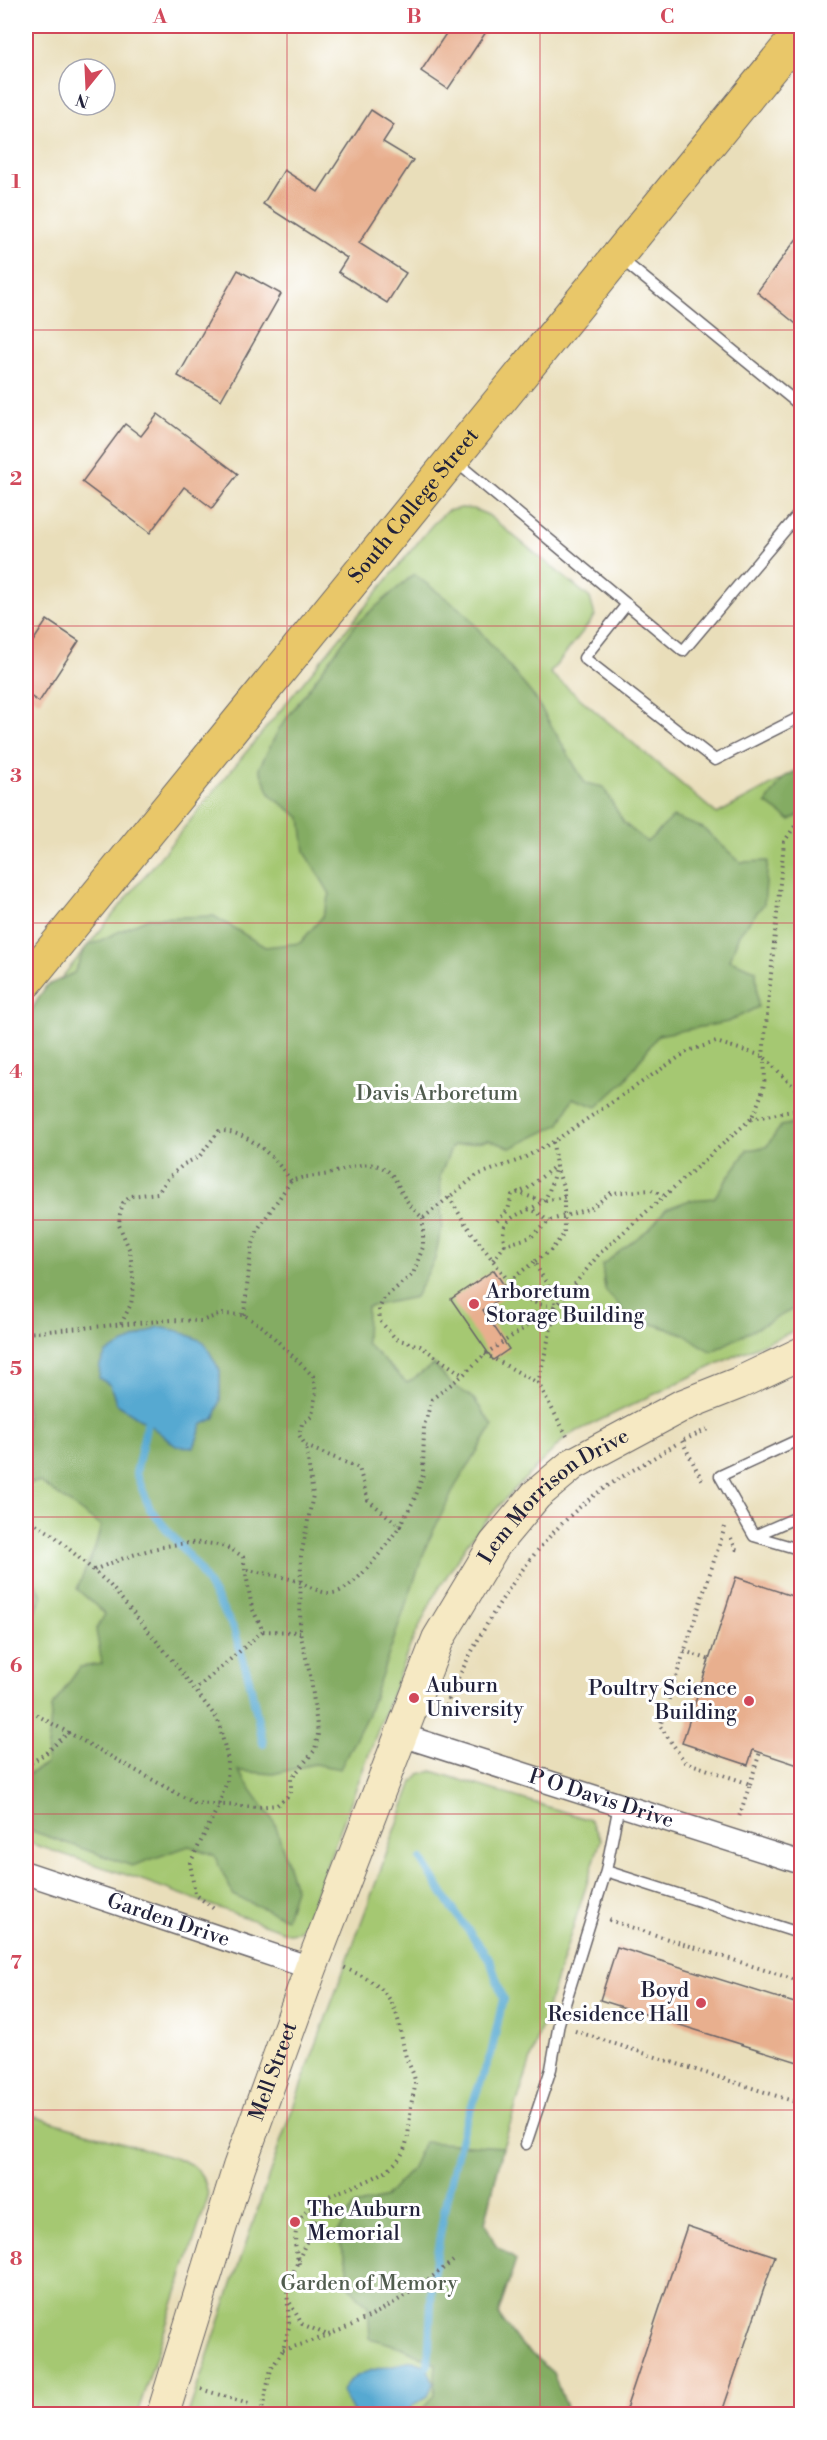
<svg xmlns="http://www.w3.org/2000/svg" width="827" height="2440" viewBox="0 0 827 2440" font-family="'Libre Bodoni',serif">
  <rect width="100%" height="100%" fill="#fff"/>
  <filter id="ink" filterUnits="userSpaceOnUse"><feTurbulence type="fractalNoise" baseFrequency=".0167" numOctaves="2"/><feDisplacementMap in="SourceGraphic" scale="12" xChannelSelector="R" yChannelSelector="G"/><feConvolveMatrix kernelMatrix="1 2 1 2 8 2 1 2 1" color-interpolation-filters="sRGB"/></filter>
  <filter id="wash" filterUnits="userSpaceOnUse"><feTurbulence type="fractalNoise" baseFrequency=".008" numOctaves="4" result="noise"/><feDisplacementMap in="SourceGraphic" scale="24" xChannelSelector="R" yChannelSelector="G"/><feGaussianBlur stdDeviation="1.35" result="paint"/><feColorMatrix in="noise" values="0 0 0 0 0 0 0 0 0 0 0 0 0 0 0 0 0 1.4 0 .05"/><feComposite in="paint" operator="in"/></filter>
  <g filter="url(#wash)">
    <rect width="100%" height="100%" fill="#e9deba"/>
    <!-- green -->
    <path fill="#a5c872" stroke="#647556" stroke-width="1.5" d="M 461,508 L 474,509 L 488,515 L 590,598 L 595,616 L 550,673 L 717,814 L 801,769 L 801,1328 L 732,1357 L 567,1436 L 504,1500 L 469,1541 L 434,1596 L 410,1646 L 304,1925 L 298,1932 L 288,1933 L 139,1879 L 26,1842 L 26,1021 L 432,525 L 447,511 Z
      M 432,1771 L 590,1820 L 601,1839 L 503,2147 L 485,2223 L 496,2246 L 516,2260 L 498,2314 L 519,2343 L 553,2373 L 566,2408 L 564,2414 L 188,2414 L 282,2137 L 413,1782 L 420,1774 Z
      M 26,2114 L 184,2161 C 200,2168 207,2180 208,2198 L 137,2414 L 26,2414 Z"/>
    <!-- forest -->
    <path fill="#84ac64" stroke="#536750" stroke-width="1.5" fill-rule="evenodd" d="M 414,574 L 465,613 L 535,698 L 585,783 L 603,787 L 624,823 L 647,842 L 673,817 L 703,828 L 740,862 L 768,861 L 764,904 L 739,934 L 730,960 L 756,970 L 758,1007 L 728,1022 L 658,1035 L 624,1082 L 597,1107 L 573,1098 L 560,1124 L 511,1148 L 489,1140 L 452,1146 L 440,1176 L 442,1225 L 435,1259 L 415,1297 L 367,1307 L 366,1343 L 407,1383 L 434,1364 L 448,1381 L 474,1399 L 493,1426 L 456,1485 L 427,1544 L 368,1714 L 340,1769 L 314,1764 L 273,1774 L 238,1771 L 275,1823 L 295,1889 L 286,1918 L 234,1896 L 214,1855 L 189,1846 L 132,1866 L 26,1829 L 26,1776 L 46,1764 L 52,1707 L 80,1667 L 102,1664 L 96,1630 L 105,1614 L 77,1589 L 95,1548 L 101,1526 L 40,1482 L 26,1483 L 26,1019 L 46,986 L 74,973 L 86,947 L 148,918 L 214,916 L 265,947 L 300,943 L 323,916 L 330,894 L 305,852 L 301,818 L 271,796 L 259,768 L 279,729 L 357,623 ZM 110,1385 L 202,1425 L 194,1447 L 117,1404 Z
      M 801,768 L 801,814 L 790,820 L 766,803 L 784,777 Z
      M 801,1122 L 801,1305 L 711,1352 L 684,1334 L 628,1316 L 605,1290 L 602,1265 L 650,1228 L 666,1209 L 690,1200 L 714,1198 L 747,1150 L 766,1147 L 781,1126 Z
      M 26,1574 L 31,1576 L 43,1596 L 26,1627 Z
      M 424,2142 L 503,2147 L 485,2223 L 496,2246 L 516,2260 L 498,2314 L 519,2343 L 553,2373 L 566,2408 L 563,2414 L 419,2414 L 434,2395 L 436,2364 L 404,2348 L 370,2338 L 368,2306 L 349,2286 L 348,2266 L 337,2233 L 354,2206 L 383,2199 L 410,2171 Z"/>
    <!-- water -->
    <path fill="#56a9d1" stroke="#3c6686" stroke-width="1.5" d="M 158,1327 L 179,1331 L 204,1342 L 220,1371 L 220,1400 L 215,1418 L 202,1425 L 194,1447 L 176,1446 L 147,1423 L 117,1404 L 110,1385 L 99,1378 L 100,1365 L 106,1353 Z
      M 413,2361 L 428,2366 L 433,2383 L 428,2396 L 414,2404 L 406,2414 L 354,2414 L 342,2392 C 348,2370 392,2366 413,2361 Z"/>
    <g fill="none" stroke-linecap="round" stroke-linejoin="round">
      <!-- stream -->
      <path stroke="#56a9d1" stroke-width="8" d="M 147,1423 L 136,1473 L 150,1509 L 197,1566 L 234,1629 L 249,1679 L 263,1743
        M 421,1859 L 454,1911 L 490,1960 L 503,1999 L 491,2054 L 463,2129 L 446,2201 L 432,2282 L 428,2366"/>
    </g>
    <g id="blocks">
      <!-- building -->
      <path fill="#e8af8e" d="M 451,26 L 490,26 L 448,89 L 421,71 Z
        M 371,110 L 394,125 L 383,142 L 413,160 L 359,243 L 406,273 L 387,303 L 338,272 L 347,258 L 263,204 L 284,170 L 318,192 Z
        M 801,233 L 801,328 L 757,292 Z
        M 238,270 L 281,294 L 221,400 L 178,376 Z
        M 158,414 L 238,474 L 212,508 L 184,487 L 150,533 L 82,482 L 125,424 L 141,436 Z
        M 47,620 L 79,641 L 39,702 L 26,693 L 26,652 Z
        M 494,1270 L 509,1293 L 483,1310 L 509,1349 L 493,1360 L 451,1299 Z
        M 736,1577 L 801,1599 L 801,1766 L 753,1750 L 748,1765 L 682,1743 Z
        M 617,1947 L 801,2005 L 801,2063 L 600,2000 Z
        M 687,2226 L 775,2256 L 721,2415 L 624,2415 Z"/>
    </g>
  </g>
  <g filter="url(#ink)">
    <use href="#blocks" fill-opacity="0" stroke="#686467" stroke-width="1.5"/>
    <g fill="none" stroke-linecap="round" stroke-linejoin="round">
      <!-- lane casing -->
      <g stroke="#686467" stroke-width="13">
        <path id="lane" d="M 620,258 L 802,407
          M 455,461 L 683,651 L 802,510
          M 627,604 L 584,658 L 715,760 L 802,716
          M 802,1438 L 720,1476 L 754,1536 L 802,1550
          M 754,1536 L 802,1515
          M 606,1871 L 802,1934
          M 526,2144 L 551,2069 L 559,2023 L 606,1871 L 619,1805"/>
      </g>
      <!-- street casing -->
      <g stroke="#686467" stroke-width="25">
        <g id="street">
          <path id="s1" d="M 401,1735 L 802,1863"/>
          <path id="s2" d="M 26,1873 L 311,1968"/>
        </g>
      </g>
      <!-- secondary casing -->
      <g stroke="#686467" stroke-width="34">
        <g id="secondary">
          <path id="s3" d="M 163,2414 L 239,2167 L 311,1968 L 438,1639 L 495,1544 L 536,1495 L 573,1464 L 681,1406 L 739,1383 L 802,1353"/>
        </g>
      </g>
      <!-- primary casing -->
      <g stroke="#686467" stroke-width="35">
        <g id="primary">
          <path id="s4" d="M 26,982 L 802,30"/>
        </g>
      </g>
      <!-- path -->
      <path stroke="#686467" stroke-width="4" stroke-dasharray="1.5 4.5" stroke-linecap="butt" d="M 751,1119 L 802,1109
        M 553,1142 L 556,1166 L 564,1189 L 564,1234 L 551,1250 L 534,1262 L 554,1296 L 556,1307
        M 517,1192 L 542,1201 L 565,1197
        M 449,1197 L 466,1225 L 520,1296 L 538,1304 L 556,1307
        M 528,1209 L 537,1212 L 549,1222
        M 423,1218 L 423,1247 L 413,1274 L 384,1298 L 379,1309 L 380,1321 L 396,1339 L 420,1346 L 463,1375
        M 497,1221 L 508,1210 L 512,1195 L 527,1189 L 555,1166
        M 505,1245 C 495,1210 533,1216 546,1197 C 551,1189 553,1175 556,1166
        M 493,1260 L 505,1245 L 531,1237 L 551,1220 L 591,1208 L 611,1193 L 651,1190 L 663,1195
        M 509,1281 L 534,1262
        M 244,1315 L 251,1250 L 258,1229 L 291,1181
        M 121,1324 L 131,1304 L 134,1286 L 130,1251 L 119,1225 L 120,1214 L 123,1203 L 131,1196 L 158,1193 L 169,1177 L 184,1164 L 199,1157 L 219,1131 C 248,1130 277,1159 291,1181 C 303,1176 311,1177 323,1175 C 344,1172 370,1154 390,1173 C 398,1181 400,1192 407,1201 C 411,1207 417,1213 423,1218 L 477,1175 L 522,1159 L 553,1142 L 688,1051 L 716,1042 L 763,1056 L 802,1095
        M 26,1333 L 171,1320 L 201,1321 L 221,1314 L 244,1315 L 263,1327 L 313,1376 L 316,1392 L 312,1416 L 302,1424 L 299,1435 L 306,1446 L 359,1468 L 368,1500 L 400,1526 L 415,1498 L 423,1475 L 424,1426 L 432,1399 L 463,1375 L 485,1354 L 556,1307
        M 485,1354 L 538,1383
        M 567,1436 L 538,1383 L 556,1307 L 600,1253 L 751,1119 C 762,1095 768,1083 763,1056 L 784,842 L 795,826 L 802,821
        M 684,1440 L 710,1428
        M 682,1441 L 702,1480
        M 26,1518 L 52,1534 L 109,1584 L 169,1656 L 218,1720 L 228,1760 L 227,1781 L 219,1805 L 190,1863 L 195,1894 L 214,1909
        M 725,1527 L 660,1726 L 685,1762 L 750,1784 L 738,1820
        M 731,1538 L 736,1549 L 741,1550
        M 94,1570 C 134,1553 205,1526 243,1557 L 252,1608 L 263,1631 L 196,1689
        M 247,1570 C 264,1573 281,1576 297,1581 C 308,1585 320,1594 332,1593 C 354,1592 387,1544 400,1526
        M 263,1631 L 300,1632
        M 684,1651 L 710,1660
        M 26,1709 L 194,1803 L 257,1807 L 277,1805 L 288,1796 L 291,1790 L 291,1779 L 315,1750 L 318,1734 L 311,1679 L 300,1632 L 301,1556 L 313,1495 L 306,1446
        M 443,1717 C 450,1690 466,1663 479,1638 C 510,1582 548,1529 600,1491 C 625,1474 652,1459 678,1443
        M 26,1766 L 46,1753 L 70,1731
        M 750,1784 L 760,1752
        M 609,1920 L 802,1982
        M 575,2031 L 802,2104
        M 299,2264 C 294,2245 292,2228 306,2212 C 326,2189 368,2188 393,2165 C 411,2149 408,2127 411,2106 C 412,2098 415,2091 415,2083 C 415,2074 409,2066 406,2057 C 400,2037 401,2015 388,1997 C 376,1981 360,1975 343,1967
        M 290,2303 L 302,2324 L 330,2336
        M 283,2350 C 353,2330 395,2306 453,2261
        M 201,2389 L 252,2405
        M 261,2414 L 271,2369 L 283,2350 L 289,2327 L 287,2287 L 325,2198"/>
      <!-- lane -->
      <use href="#lane" stroke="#fff" stroke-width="10"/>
      <!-- street -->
      <use href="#street" stroke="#fff" stroke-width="22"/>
      <!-- secondary -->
      <use href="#secondary" stroke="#f6e9c3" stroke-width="32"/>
      <!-- primary -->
      <use href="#primary" stroke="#e9c769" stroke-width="33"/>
    </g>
  </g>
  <!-- grid -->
  <path fill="none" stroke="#d1495b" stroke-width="1.5" stroke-opacity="0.55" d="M 287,26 L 287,2414M 540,26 L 540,2414M 26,330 L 802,330M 26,626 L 802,626M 26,923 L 802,923M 26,1220 L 802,1220M 26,1517 L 802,1517M 26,1814 L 802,1814M 26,2110 L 802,2110"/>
  <!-- markers -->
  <g fill="#d1495b" stroke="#fff" stroke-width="2">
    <circle cx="474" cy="1304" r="6"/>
    <circle cx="414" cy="1698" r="6"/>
    <circle cx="749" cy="1701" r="6"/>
    <circle cx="701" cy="2003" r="6"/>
    <circle cx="295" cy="2222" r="6"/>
  </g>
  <g text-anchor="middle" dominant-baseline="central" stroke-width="6" stroke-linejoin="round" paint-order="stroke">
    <!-- street labels -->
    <g font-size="21" fill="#22223b" stroke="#fff">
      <text stroke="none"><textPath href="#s4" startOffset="614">South College Street</textPath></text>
      <text stroke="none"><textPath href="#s3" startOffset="1010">Lem Morrison Drive</textPath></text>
      <text stroke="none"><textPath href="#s1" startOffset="210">P O Davis Drive</textPath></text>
      <text stroke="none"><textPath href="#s2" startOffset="150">Garden Drive</textPath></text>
      <text stroke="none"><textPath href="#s3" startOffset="360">Mell Street</textPath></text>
    </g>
    <!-- park labels -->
    <g font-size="21" fill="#505c4e" stroke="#fff">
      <text x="437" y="1094">Davis Arboretum</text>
      <text x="369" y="2284">Garden of Memory</text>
    </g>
    <!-- poi labels -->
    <g font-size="21" fill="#22223b" stroke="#fff" text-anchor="start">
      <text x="486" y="1292">Arboretum<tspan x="486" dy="24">Storage Building</tspan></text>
      <text x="426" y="1686">Auburn<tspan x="426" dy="24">University</tspan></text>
      <text x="737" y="1689" text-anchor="end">Poultry Science<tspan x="737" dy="24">Building</tspan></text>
      <text x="689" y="1991" text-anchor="end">Boyd<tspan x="689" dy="24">Residence Hall</tspan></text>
      <text x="307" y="2210">The Auburn<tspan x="307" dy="24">Memorial</tspan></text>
    </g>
  </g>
  <!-- margin -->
  <rect width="827" height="2440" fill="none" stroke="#fff" stroke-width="66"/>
  <!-- north arrow -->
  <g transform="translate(87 87) rotate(198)"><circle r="28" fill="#ffffff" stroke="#a7a7b1" stroke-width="1.5"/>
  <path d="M0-4.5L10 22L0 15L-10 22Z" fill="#d1495b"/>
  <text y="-9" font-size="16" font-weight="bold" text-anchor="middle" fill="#22223b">N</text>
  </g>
  <rect x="33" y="33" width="761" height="2374" fill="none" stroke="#d1495b" stroke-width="2"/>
  <g font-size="20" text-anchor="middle" font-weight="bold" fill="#d1495b">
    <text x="160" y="23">A</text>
    <text x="414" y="23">B</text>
    <text x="667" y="23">C</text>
    <text x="16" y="188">1</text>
    <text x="16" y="485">2</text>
    <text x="16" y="782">3</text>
    <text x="16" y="1078">4</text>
    <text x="16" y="1375">5</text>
    <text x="16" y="1672">6</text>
    <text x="16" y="1969">7</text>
    <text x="16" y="2265">8</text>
  </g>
</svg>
